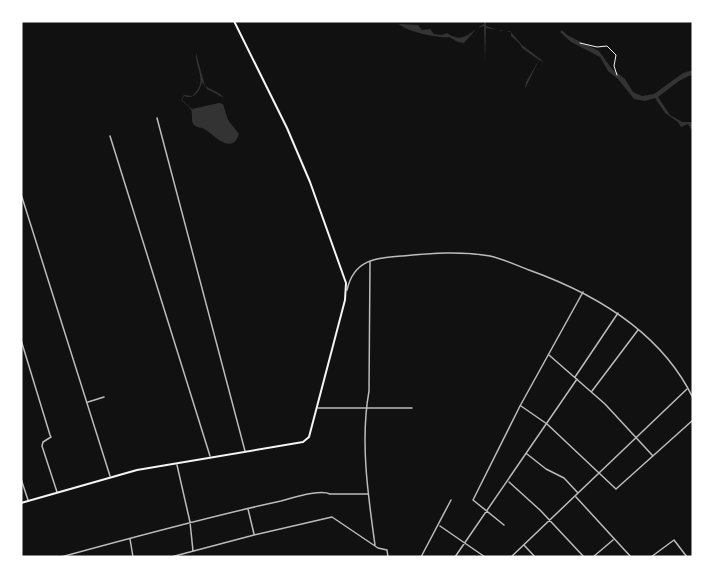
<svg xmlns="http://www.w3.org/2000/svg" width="714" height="578" viewBox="0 0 714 578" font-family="Commissioner,sans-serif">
  <rect width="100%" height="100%" fill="#111"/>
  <!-- water -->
  <path fill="#333" d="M 485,21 L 486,21 L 486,26 L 501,31 L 510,31 L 522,45 L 544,62 L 539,60 L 525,89 L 526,82 L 539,60 L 522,48 L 520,44 L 511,36 L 511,32 L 486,28 L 485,62 L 484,26 L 477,28 L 464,43 L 458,42 L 449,37 C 440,39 405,31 399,24 L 418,25 L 422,30 L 430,29 L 434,34 L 442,35 L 447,33 C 464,45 470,31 484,24 Z
    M 562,30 L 567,35 L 599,51 L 612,69 L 625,79 L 633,92 L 642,96 L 654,94 L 683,73 L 693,70 L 693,74 L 679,81 L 658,97 L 670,115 L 682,122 L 693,122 L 693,129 L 691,129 L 688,124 L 681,127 L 678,122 L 665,113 L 655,98 L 645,101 L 634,99 L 618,79 L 608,71 L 600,57 L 571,42 L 560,32 Z
    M 196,53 L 205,86 L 220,94 L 224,98 L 207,89 L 202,82 C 200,91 194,100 184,96 L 182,100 L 192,109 L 219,103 L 223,104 L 228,120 L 239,134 C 232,155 216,137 206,130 C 202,127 196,128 193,124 C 191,120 193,114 191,110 C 190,107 184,103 181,100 L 184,95 L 192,96 C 209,81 195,70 196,53 Z"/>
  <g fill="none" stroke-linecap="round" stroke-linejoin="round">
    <!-- path -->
    <path stroke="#f5f5f5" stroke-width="1" d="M 580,43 L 597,47 L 607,46 L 616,55 L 614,66 L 617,75"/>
    <!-- minor -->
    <path stroke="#bcbcbc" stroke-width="1.5" d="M 157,118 L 245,451
      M 110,136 L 210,456
      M 21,194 L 110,476
      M 370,262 L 369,391 C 360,441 368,495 375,545
      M 21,340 L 50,435 L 51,437 L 43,442 L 42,446 L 57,492
      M 549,355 L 605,404 L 653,456
      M 575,377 L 618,313
      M 592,391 L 638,330
      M 88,402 L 104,397
      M 521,406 L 547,424 L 616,489 L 693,420
      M 318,408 L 412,408
      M 527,454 L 546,469 L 564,478 L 578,493
      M 177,465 L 190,522 L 193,551
      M 21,479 L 28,500
      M 509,482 L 540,510 L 584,557
      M 576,497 L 631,557
      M 248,509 L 254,534
      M 504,525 L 473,500 L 520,406 L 583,292
      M 440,526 L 485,557
      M 130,539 L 133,557
      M 524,545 L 535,557
      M 61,557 C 134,537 207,517 281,501 C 293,498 320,489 330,494 L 368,494
      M 171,557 L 254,535 L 332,517 L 378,548 L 387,550 L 388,557
      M 421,557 L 451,500
      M 455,557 L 577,379
      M 511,557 L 687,389
      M 593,557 L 613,540
      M 651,557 L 674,540 L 687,557"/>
    <!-- tertiary -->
    <path stroke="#bcbcbc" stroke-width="1.5" d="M 347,290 C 354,259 376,258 403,256 C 432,253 461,251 490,256 C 503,259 516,265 529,270 C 596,294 661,332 693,398"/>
    <!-- secondary -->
    <path stroke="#f5f5f5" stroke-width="2" d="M 21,503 L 137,470 L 303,442 L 309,437 L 345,300 L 346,283 L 310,182 L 287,128 L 234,21"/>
  </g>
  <!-- border -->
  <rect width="714" height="578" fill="none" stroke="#ffffff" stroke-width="45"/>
</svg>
